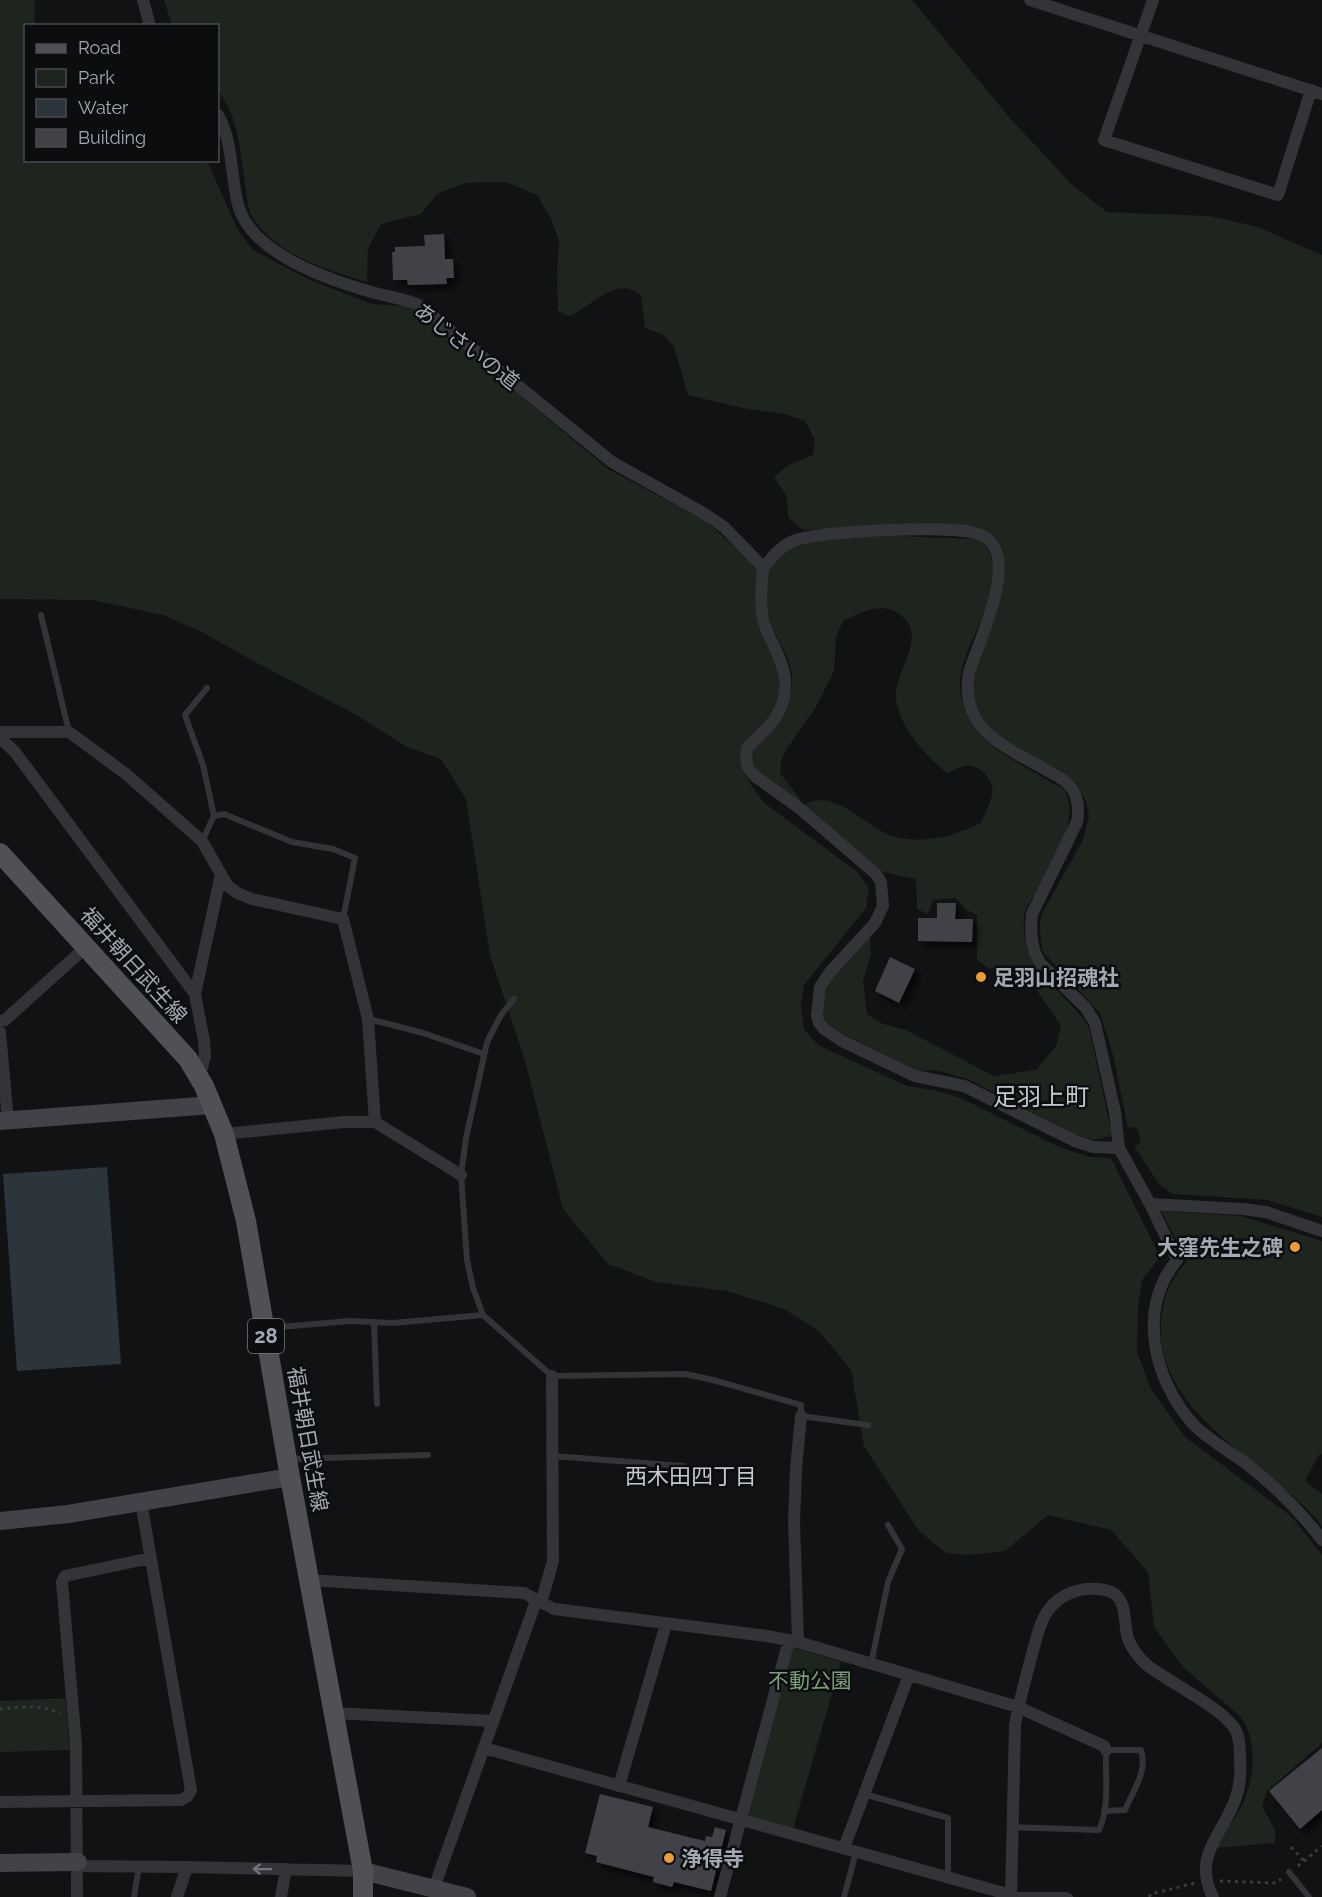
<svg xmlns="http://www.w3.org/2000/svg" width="1322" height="1897" viewBox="0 0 1322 1897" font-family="Raleway,'Noto Sans JP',sans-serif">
  <defs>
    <filter id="shadow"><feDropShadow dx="5.5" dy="5.5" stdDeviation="3" flood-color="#0009"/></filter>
  </defs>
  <rect width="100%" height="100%" fill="#111213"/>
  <!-- green -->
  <path fill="#1e251e" d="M 0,0 L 35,0 L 34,25 L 26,26 L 26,160 L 207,161 L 238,230 L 253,250 L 310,280 L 372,304 L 405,306 L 422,313 L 608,469 L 704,520 L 759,568 L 757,589 L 779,661 L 779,693 L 772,713 L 751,736 L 741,759 L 745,775 L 763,802 L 857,872 L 869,889 L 866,908 L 804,985 L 801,1005 L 804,1029 L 818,1045 L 907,1086 L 935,1090 L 961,1098 L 1059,1147 L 1090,1157 L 1111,1158 L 1160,1257 L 1142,1280 L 1138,1309 L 1137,1352 L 1151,1389 L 1185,1437 L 1292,1517 L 1322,1555 L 1322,1743 L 1267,1791 L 1262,1806 L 1275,1830 L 1275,1843 L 1215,1848 C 1224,1834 1235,1820 1242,1805 C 1255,1779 1258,1739 1240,1716 L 1183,1667 L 1154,1627 L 1148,1572 L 1111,1530 L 1048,1515 L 1005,1551 L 969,1555 L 946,1553 L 919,1531 L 864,1446 L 851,1370 L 820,1332 L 784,1309 L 727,1291 L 656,1282 L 608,1264 L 563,1209 L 525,1061 L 490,955 L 466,799 L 441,759 L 407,747 L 355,714 L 253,661 L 202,632 L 163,615 L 92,600 L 0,599 Z
    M 164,0 L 912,0 L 1009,117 L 1073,186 L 1107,212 L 1209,216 L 1255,226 L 1322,255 L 1322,1217 L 1267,1200 L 1173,1194 L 1159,1184 L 1134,1146 L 1141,1142 L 1137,1127 L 1128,1128 L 1113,1055 L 1100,1013 L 1043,952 C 1041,938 1038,927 1042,913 L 1083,840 L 1089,817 L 1087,804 L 1077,784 L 1062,772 L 995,735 L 978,714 L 971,684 L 986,634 L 996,542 L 898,527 L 803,530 L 788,517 L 787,497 L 774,477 L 787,466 L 813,455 L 815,440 L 805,421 L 785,414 L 747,409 L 688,395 L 674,347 L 662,334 L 645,328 L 641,296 C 617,273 591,308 569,316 L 558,311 L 557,273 L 559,241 L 551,219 L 537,195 L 506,182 L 465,183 L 437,194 L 421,214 L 381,224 L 368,249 L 367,282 C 323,268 274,255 250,213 C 241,175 243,120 218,91 L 218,26 L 172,25 Z
    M 899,536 L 974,539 C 995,545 997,575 991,594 C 983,623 963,650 960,681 C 959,695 965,712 972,725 C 986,749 1040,775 1065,790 C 1080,825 1052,861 1036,892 C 1033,898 1027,905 1025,912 C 1022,925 1025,941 1029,953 C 1036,977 1075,1002 1089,1028 L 1112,1135 L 1095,1140 L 1076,1135 L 968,1079 L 939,1071 L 917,1070 L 826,1026 C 813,986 846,963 870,937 L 871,955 L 863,981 L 867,1014 L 883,1024 L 906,1030 L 994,1076 L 1036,1070 L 1056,1046 L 1061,1026 L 1021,967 L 1004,966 L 989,969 L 977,960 L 977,915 L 965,909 L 956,898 L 933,900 L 928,914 L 917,909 L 916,879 L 882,872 L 804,805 C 836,786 867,830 896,837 C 926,844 954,836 981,823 C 985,813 994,798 992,787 C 989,775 977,763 964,766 C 959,767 953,771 947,773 C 925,755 900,728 896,699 C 893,671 931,635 899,614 C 881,601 861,613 843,621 L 836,637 L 834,671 L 816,707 L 786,750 L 781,761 L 780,773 L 800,799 L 799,803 L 757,771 L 752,765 L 752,751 L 786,711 L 792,688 L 792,674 L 788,659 L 771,624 L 767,611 L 768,570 L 781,554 L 803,542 L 858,537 Z
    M 1161,1211 L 1241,1216 L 1322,1241 L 1322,1454 L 1318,1456 L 1305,1481 L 1322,1494 L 1322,1526 C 1272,1463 1155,1416 1161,1323 C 1163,1297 1170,1280 1187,1261 Z
    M 792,1647 L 841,1662 L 793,1829 L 747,1815 Z
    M 65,1698 L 70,1750 L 0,1752 L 0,1701 Z"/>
  <!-- water -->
  <path fill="#2c353b" d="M 107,1167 L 121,1364 L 17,1371 L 3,1174 Z"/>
  <!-- building -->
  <path fill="#404246" filter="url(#shadow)" d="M 444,234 L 445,259 L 453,259 L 454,278 L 446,278 L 447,284 L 408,285 L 407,280 L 393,280 L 392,252 L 395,252 L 395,247 L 425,246 L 424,235 Z
    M 937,903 L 956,903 L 955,919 L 973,919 L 972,942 L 918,941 L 918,918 L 937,918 Z
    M 890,957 L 915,969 L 899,1003 L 875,991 Z
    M 1322,1748 L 1322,1810 L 1300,1829 L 1269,1791 Z
    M 600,1794 L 653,1807 L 648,1827 L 705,1841 L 706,1836 L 712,1837 L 715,1827 L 726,1830 L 711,1891 L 674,1882 L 672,1887 L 653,1882 L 654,1877 L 596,1862 L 597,1856 L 585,1853 Z"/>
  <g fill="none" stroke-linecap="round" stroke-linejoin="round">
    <!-- path -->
    <path stroke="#393b3f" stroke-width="3" stroke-dasharray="3 4.5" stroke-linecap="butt" d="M 0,1709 C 21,1707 40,1704 60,1713
      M 1291,1847 L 1304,1861
      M 1298,1866 L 1322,1846
      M 1220,1881 L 1276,1883 L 1281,1879
      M 1149,1897 L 1151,1894 L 1195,1883"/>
    <!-- lane -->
    <path stroke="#333438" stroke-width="6" d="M 41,615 L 69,732
      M 207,688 L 185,715 L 203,765 L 214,816
      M 202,841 L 214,816 L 224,814 L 292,842 L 333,849 L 355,858 L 343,919
      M 514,999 L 501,1015 L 487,1042 L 466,1138 L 461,1175 L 467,1260 L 473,1288 L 483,1315 L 552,1376 L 685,1374 L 713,1380 L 801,1405 L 801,1416 L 868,1425
      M 369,1019 L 423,1033 L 484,1054
      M 374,1322 L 377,1404
      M 268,1328 L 350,1321 L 393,1323 L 483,1315
      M 553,1456 L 683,1466
      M 290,1459 L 428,1455
      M 871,1664 L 888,1582 L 902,1549 L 888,1525
      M 864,1794 L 948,1818 L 948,1877
      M 1012,1827 L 1099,1830 C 1110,1807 1105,1775 1106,1750 L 1141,1750 C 1148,1771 1133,1791 1125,1810 L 1104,1811
      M 1289,1872 L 1309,1897
      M 1012,1895 L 1067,1895 L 1070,1897
      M 134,1897 L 139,1866
      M 844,1897 L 856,1852"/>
    <!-- street -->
    <path stroke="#333438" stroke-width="12" d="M 143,0 L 150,26
      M 1030,0 L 1322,94
      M 1153,0 L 1104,140 L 1278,195 L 1311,90
      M 218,115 C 234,143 230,178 239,208 C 254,255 332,281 375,293 C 390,297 405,299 419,305 L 612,462 L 705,514 L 724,527 L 763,567
      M 0,732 L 69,732 L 126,774 L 202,841 L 227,885 L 237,893 L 252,899 L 343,919 L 368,1019 L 375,1122
      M 0,738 L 15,752 L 195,994 L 204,1041 L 205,1057 L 199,1077
      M 195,994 L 221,874
      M 0,1021 L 5,1020 L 86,947
      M 0,1032 L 8,1121
      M 224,1134 L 344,1122 L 375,1122 L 461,1175
      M 1119,1148 L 1093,1147 L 1075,1141 L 964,1086 L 915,1076 L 842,1041 L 824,1029 L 819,1023 L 817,1015 L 820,987 L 830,972 L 875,923 L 883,906 L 881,882 L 876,874 L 798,807 L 756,777 C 746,769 745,760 747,748 C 758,736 774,724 780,709 C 795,675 775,653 764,623 C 760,610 761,595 762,582 C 762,576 762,569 766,565 C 773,555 782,546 793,541 C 818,531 949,525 975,533 C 982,535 989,539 993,545 C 1012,573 979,642 969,672 C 959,731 1005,746 1048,771 C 1056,775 1068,782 1073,790 C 1078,800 1079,812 1077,822 L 1032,914 L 1031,926 L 1032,941 L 1035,953 L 1040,963 L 1086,1008 L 1095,1023 L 1115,1112 L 1119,1148 L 1150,1204 L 1177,1260 C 1137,1309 1153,1379 1193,1424 C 1207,1439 1231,1452 1248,1465 C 1276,1487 1301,1512 1322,1540
      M 1150,1204 L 1243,1209 L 1266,1212 L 1322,1231
      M 309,1580 L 524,1593 L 554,1609 L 767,1636 L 798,1642 L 1018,1707 L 1104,1746 L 1106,1750
      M 541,1603 L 553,1561 L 552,1376
      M 798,1642 L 794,1522 L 796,1469 L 801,1416
      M 333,1713 L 493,1721
      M 484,1748 L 1011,1895
      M 619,1786 L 666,1624
      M 0,1802 L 181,1800 L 187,1797 L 191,1790 L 141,1502
      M 844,1848 L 909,1675
      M 78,1866 L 187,1867
      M 434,1888 L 536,1601
      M 77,1897 L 76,1745 L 62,1582 L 65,1576 L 151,1558
      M 177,1897 L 187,1867 L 363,1871
      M 281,1897 L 286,1869
      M 720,1897 L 789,1640
      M 1011,1897 L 1015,1725 C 1019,1701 1026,1678 1032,1654 C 1036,1640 1039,1624 1047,1612 C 1056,1599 1070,1591 1086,1589 C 1095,1588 1109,1589 1116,1595 C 1127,1605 1124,1626 1128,1639 C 1132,1649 1139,1658 1147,1665 C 1168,1682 1228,1710 1237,1733 C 1240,1741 1240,1751 1240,1760 C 1241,1774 1240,1787 1235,1800 C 1222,1836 1192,1856 1213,1897"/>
    <!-- secondary -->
    <path stroke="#414348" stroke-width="18" d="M 0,1121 L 212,1105
      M 0,1521 L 68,1514 L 290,1477
      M 0,1863 L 78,1862
      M 363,1871 L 467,1897"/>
    <!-- primary -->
    <path stroke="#4f5156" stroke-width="20" d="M 0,853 L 188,1059 L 204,1086 L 224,1134 L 246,1221 L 290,1477 L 363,1871 L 363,1897"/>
  </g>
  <!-- one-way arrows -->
  <defs><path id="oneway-shaft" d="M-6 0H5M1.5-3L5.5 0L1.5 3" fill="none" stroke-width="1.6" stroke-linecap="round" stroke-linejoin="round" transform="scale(1.5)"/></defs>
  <use stroke="#71747c" href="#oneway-shaft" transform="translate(262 1869) rotate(-179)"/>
  <!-- markers -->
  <g fill="#e89d35" stroke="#0c0d0e" stroke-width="2">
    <circle cx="981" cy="977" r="6"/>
    <circle cx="1295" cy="1247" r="6"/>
    <circle cx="669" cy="1858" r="6"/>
  </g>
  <g text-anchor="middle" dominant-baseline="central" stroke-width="5" stroke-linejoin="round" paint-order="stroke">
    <!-- shield labels -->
    <rect fill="#0c0d0e" stroke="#767a82" stroke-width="1.5" x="248" y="1319" width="36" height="34" rx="4.5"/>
    <g font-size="20" font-weight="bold" fill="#a3a9b3">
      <text x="266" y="1336">28</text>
    </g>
    <!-- street labels -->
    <g font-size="21" fill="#a3a9b3" stroke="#0c0d0e">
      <text transform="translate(467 346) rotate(38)">あじさいの道</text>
      <text transform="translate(134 965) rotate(48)">福井朝日武生線</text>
      <text transform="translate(308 1439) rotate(80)">福井朝日武生線</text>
    </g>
    <!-- poi labels -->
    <g font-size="21" font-weight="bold" fill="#a3a9b3" stroke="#0c0d0e" text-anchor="start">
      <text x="993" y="977">足羽山招魂社</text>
      <text x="1283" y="1247" text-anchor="end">大窪先生之碑</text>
      <text x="681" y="1858">浄得寺</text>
    </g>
    <!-- park labels -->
    <g font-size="21" fill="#7c9d7b" stroke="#0c0d0e">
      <text x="810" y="1680">不動公園</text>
    </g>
    <!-- neighbourhood labels -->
    <g font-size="22" fill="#c4c8cf" stroke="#0c0d0e">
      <text x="691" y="1476">西木田四丁目</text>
    </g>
    <!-- quarter labels -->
    <g font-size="24" fill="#c4c8cf" stroke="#0c0d0e">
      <text x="1041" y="1096">足羽上町</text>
    </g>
  </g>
  <!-- legend -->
  <rect x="24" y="24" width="195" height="138" fill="#0c0d0e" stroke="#484b50" stroke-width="1.5"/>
  <rect x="36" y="44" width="30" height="9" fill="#4f5156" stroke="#484b50" stroke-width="1.5"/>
  <text x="78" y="54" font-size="18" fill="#a3a9b3">Road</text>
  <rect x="36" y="69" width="30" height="18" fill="#1e251e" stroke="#484b50" stroke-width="1.5"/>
  <text x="78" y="84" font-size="18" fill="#a3a9b3">Park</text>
  <rect x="36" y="99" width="30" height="18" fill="#2c353b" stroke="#484b50" stroke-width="1.5"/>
  <text x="78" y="114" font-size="18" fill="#a3a9b3">Water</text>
  <rect x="36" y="129" width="30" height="18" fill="#404246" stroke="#484b50" stroke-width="1.5"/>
  <text x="78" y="144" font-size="18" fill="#a3a9b3">Building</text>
</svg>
